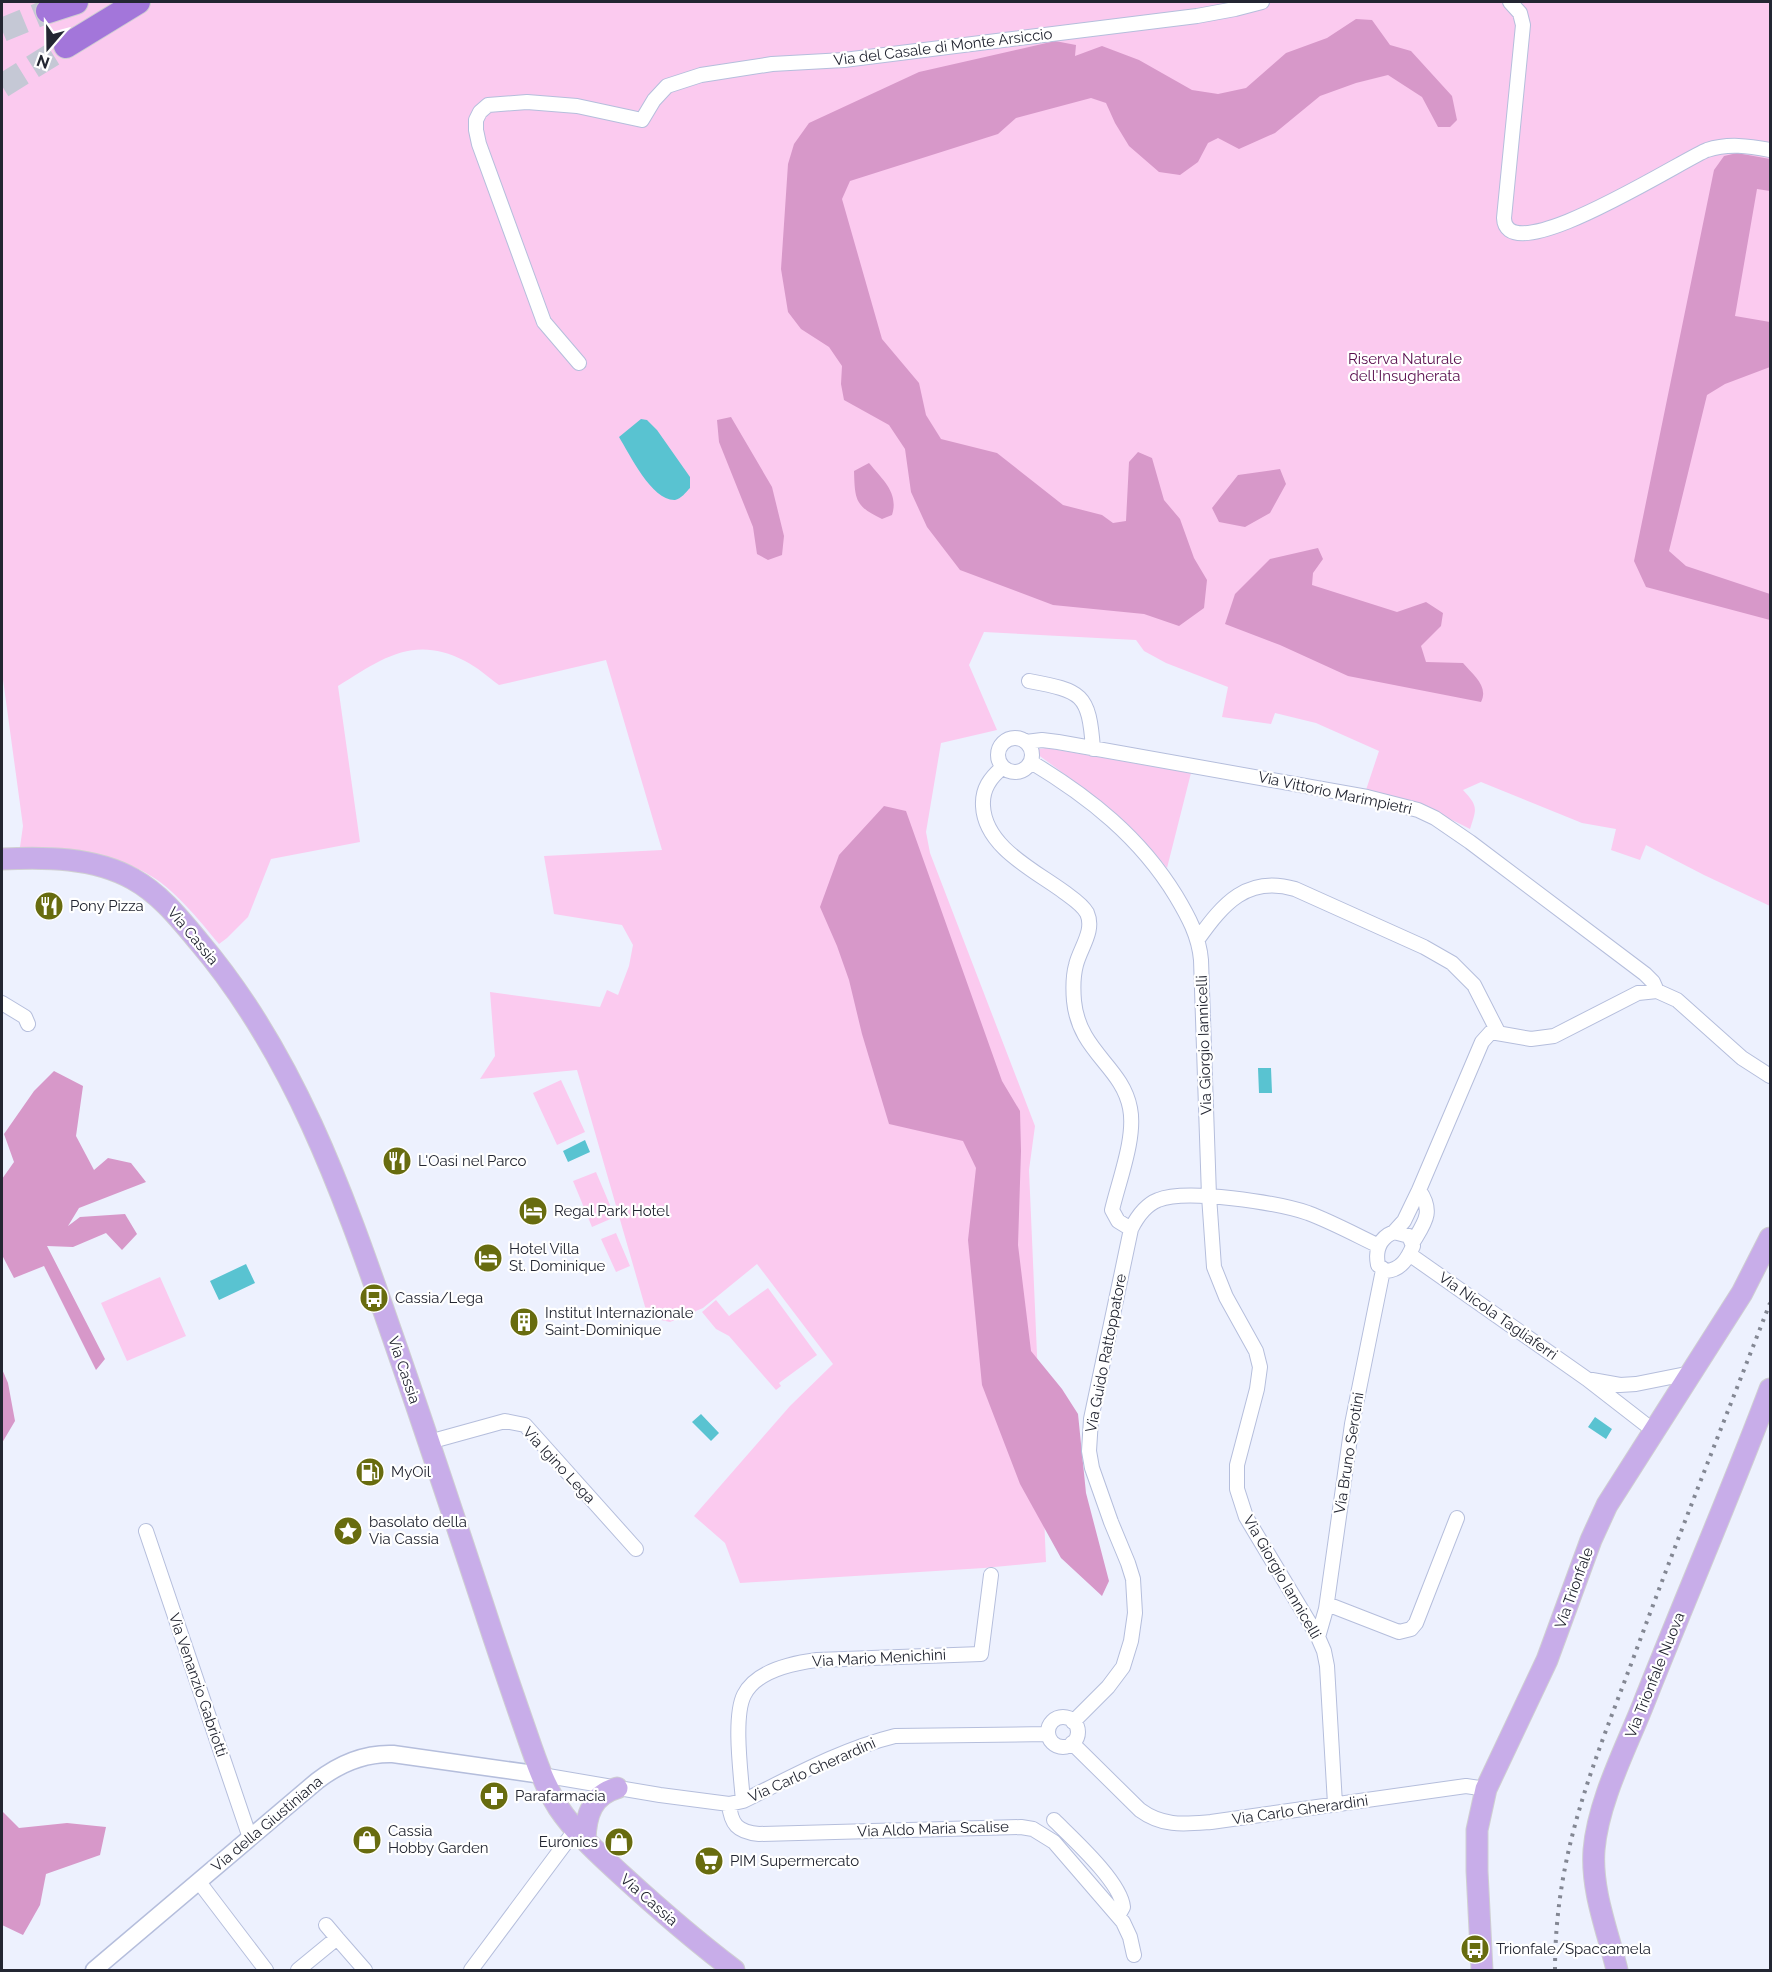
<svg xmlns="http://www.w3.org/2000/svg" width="1772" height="1972" viewBox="0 0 1772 1972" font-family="Raleway,sans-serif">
  <rect width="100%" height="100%" fill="#edf1fe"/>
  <!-- green -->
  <path fill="#fbcaef" d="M 2,2 L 1770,2 L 1770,906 L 1704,875 L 1646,845 L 1640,860 L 1611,850 L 1616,829 L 1582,823 L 1481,782 L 1463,790 C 1478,806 1477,808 1470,829 C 1436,811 1403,798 1366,790 L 1379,751 L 1316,723 L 1275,713 L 1271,724 L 1222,717 L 1228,687 L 1166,663 L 1144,651 L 1136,640 L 984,632 L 969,665 L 997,730 L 941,743 L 926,832 L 930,853 L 1035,1126 L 1029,1170 L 1046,1562 L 984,1568 L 740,1583 L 725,1543 L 694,1516 L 790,1406 L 833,1364 L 757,1264 L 703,1308 L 670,1322 L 648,1317 L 577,1070 L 480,1079 L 495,1056 L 490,992 L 600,1007 L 607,990 L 618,995 L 629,966 L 633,945 L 622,925 L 554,914 L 544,856 L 662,850 L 606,660 L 499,685 C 488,677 477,667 465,661 C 414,634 381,659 338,686 L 360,842 L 271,859 L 248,917 L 227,938 L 219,944 C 198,919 175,889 146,873 C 109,851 62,846 20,847 L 23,826 L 2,672 Z
    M 1047,748 L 1191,773 L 1167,868 C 1130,821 1085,789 1037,754 L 1038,749 Z
    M 561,1080 L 585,1132 L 557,1145 L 533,1093 Z
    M 596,1172 L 615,1217 L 592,1227 L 573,1181 Z
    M 616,1233 L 630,1266 L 616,1272 L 601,1239 Z
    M 160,1277 L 186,1336 L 127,1361 L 101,1303 Z
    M 768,1288 L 817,1355 L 779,1383 L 781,1386 L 776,1390 L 729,1336 L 716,1329 L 702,1312 L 716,1300 L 729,1316 Z"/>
  <!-- forest -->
  <path fill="#d798c9" d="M 1356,19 L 1372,20 L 1390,45 L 1411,51 L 1452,96 L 1457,120 L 1450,127 L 1438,127 L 1422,97 L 1388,75 L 1356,83 L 1320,96 L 1275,133 L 1239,149 L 1218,138 L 1208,143 L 1198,162 L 1180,175 L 1159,172 L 1129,146 L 1115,123 L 1106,103 L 1091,98 L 1016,118 L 998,134 L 850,181 L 842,199 L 882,339 L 919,383 L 926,415 L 941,439 L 997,453 L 1063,505 L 1102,515 L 1113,523 L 1126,521 L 1129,462 L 1138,452 L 1152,458 L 1164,500 L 1180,519 L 1194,558 L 1207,580 L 1204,608 L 1179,626 L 1144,614 L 1053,605 L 960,570 L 927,527 L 911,492 L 905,449 L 889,425 L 844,400 L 841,384 L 842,366 L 829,347 L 801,329 L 788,312 L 781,269 L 788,164 L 794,144 L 809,123 L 919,72 L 1055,41 L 1076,45 L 1075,56 L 1102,46 L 1139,60 L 1192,90 L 1218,94 L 1246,88 L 1286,53 L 1327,38 Z
    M 1737,153 L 1770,159 L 1770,191 L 1757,189 L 1735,316 L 1770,322 L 1770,367 L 1725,384 L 1707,395 L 1669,551 L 1686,566 L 1770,594 L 1770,620 L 1646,587 L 1634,561 L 1714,170 L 1724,156 Z
    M 731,417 L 772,487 L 784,536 L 782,555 L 768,560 L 757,554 L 753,527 L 719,442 L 717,420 Z
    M 869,463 C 883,480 899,493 892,515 L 882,519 C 855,506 855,500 854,471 Z
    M 1280,469 L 1286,484 L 1270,513 L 1245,527 L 1219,522 L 1212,508 L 1238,475 Z
    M 1318,548 L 1323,559 L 1313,573 L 1312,585 L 1397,612 L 1426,602 L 1443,613 L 1441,626 L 1421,646 L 1426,662 L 1463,663 C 1473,675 1489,686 1481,702 L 1348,676 L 1280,645 L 1225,624 L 1235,594 L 1270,559 Z
    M 884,806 L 906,811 L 1002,1081 L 1020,1111 L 1021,1151 L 1018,1245 L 1031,1351 L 1062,1389 L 1078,1414 L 1086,1493 L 1109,1581 L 1102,1596 L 1061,1558 L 1020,1484 L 982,1385 L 968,1240 L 976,1168 L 963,1141 L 889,1124 L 862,1034 L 849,980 L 837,946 L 820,907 L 839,855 Z
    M 54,1071 L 83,1086 L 76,1136 L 94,1170 L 108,1158 L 131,1163 L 146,1182 L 79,1208 L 68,1226 L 80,1217 L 125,1214 L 137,1234 L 122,1250 L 106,1233 L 73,1247 L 47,1246 L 105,1359 L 96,1370 L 44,1266 L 14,1278 L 2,1255 L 2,1179 L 14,1162 L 4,1134 L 34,1091 Z
    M 2,1369 L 8,1383 L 15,1421 L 2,1443 Z
    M 2,1811 L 19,1828 L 67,1823 L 106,1827 L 100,1855 L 46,1874 L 40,1905 L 23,1935 L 2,1925 Z"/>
  <!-- water -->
  <path fill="#59c3d1" d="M 641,419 L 647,420 L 657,430 L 690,477 L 690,488 C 686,492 681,499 675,500 C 652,501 630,455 619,437 Z
    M 1258,1068 L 1271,1068 L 1272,1093 L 1259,1093 Z
    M 585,1140 L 590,1152 L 568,1162 L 563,1151 Z
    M 246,1264 L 255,1283 L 219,1300 L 210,1281 Z
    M 701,1414 L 719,1433 L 711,1441 L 692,1422 Z
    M 1595,1417 L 1612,1429 L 1606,1439 L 1588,1427 Z"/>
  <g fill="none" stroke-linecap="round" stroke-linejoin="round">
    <!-- motorway-tunnel -->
    <path stroke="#c5c8d5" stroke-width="24" stroke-dasharray="24 12" stroke-linecap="butt" d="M 2,30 L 48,11
      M 2,86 L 66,46"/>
    <!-- minor casing -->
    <g stroke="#b5bedc" stroke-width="16">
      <path id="minor" d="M 1510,2 L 1520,13 L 1523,25 L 1504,218 C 1506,274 1685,158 1707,150 C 1728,143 1749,146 1770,150
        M 579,363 L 544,322 L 479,144 L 476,130 L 476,120 L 480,112 L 488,105 L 527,102 L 577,106 L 642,120 L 654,100 L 667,86 L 701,75 L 772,64 L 844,60 L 1197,16 L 1235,9 L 1262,2
        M 1029,681 C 1082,691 1089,693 1093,749
        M998 755a17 17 0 1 1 34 0a17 17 0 1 1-34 0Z
        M 1026,742 L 1042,740 L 1058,742 L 1367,797 L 1418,810 L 1435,818 L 1470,842 L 1645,974 L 1653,982 L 1657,991
        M 1031,762 C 1089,797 1140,837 1176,896 C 1188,916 1199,936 1201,960 L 1209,1196 L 1214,1267 L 1226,1297 L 1256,1351 L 1260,1367 L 1257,1389 L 1237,1465 L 1237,1489 L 1246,1517 L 1318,1637 L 1324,1651 L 1327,1666 L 1335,1804
        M 1003,767 C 990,778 982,789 983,806 C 985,847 1034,870 1064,892 C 1072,898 1082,904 1087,913 C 1095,931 1080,948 1076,965 C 1073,976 1073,989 1074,1001 C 1079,1052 1122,1066 1130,1108 C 1136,1137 1119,1180 1112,1210 L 1118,1221 L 1131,1229
        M 1198,939 C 1223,904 1247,875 1295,889 L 1424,947 L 1452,963 L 1474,985 L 1498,1032
        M 2,1003 L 25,1017 L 28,1024
        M 1419,1190 L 1482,1042 L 1491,1032 L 1531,1039 L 1554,1036 L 1638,993 L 1657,991 L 1677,1000 L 1742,1058 L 1770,1076
        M 1394,1232 L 1409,1236 L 1413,1246 C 1408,1258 1401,1270 1386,1271 L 1378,1265 C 1375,1250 1379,1238 1394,1232 Z
        M 1394,1232 L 1404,1221 L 1419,1190 C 1434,1212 1425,1222 1413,1242
        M 1409,1254 L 1587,1379 L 1654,1431
        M 1592,1380 L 1620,1385 L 1636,1384 L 1691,1373
        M 429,1442 L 505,1421 L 525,1425 L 636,1549
        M 146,1531 L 250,1838
        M 1327,1604 L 1399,1632 L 1411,1629 L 1416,1623 L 1457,1518
        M 1318,1637 L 1326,1609 L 1352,1424 L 1383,1270
        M1048 1732a15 15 0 1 1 30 0a15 15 0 1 1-30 0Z
        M 1073,1722 L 1108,1687 L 1123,1667 L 1131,1641 L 1135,1613 L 1133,1579 L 1128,1563 L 1111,1522 L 1092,1468 L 1089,1451 L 1091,1419 L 1131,1229 C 1137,1217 1145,1205 1158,1200 C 1186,1188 1278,1203 1308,1213 C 1332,1222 1356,1235 1379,1246
        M 1072,1743 L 1140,1810 C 1163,1827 1185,1824 1211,1822 L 1466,1786 L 1486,1789
        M 542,1775 L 660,1795 L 729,1804 L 743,1801 C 792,1777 842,1749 895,1736 L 1048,1734
        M 743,1801 C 741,1775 733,1717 744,1695 C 756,1671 793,1663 817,1660 L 981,1654 L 991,1575
        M 729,1804 C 731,1824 737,1832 759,1834 L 1021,1827 L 1033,1829 L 1054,1842 L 1123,1922 L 1130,1937 L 1134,1955
        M 1054,1820 C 1072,1838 1121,1882 1123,1907 L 1118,1916
        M 199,1882 L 266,1970
        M 326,1925 L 337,1938
        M 298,1970 L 337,1938 L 365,1970
        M 471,1970 L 576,1829"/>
    </g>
    <!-- tertiary casing -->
    <g stroke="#b5bedc" stroke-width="19">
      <path id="tertiary" d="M 94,1970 L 317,1781 C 339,1764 365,1753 393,1754 L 542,1775"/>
    </g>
    <!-- primary casing -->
    <g stroke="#cfcfd2" stroke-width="23">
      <path id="primary" d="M 2,859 C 45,857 94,857 133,879 C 160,894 179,918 199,942 C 293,1053 342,1190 389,1326 C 422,1420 453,1514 484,1608 C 497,1648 511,1689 525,1729 C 534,1755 543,1783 558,1807 C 576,1834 602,1857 626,1879 C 661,1911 697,1942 734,1970
        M 585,1839 C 586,1815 592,1795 617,1788
        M 1482,1970 L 1477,1871 L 1477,1830 L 1486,1789 L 1547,1660 L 1591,1540 L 1607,1505 L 1742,1293 L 1770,1238
        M 1617,1970 C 1608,1932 1591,1891 1594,1850 C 1598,1802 1625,1750 1643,1705 C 1685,1599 1730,1495 1770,1389"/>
    </g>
    <!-- motorway casing -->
    <g stroke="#cfcfd2" stroke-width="26">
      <path id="motorway" d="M 48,11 L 76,2
        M 66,46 L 138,2"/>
    </g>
    <!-- minor -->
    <use href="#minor" stroke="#fff" stroke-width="14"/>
    <!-- tertiary -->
    <use href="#tertiary" stroke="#fff" stroke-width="16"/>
    <!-- primary -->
    <use href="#primary" stroke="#c8ade9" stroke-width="21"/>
    <!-- motorway -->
    <use href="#motorway" stroke="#a376da" stroke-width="24"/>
    <!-- rail -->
    <path stroke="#838793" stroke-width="4" stroke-dasharray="3 6" stroke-linecap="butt" d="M 1555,1970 C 1555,1850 1595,1761 1636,1651 C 1679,1534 1725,1419 1770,1303"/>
  </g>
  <!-- icons -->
  <defs>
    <g id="restaurant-disc" transform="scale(1.5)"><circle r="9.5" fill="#686c0f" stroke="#fff"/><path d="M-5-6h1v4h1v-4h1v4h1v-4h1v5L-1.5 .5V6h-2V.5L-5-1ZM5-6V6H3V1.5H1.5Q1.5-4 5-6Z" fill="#fff"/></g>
    <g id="hotel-disc" transform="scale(1.5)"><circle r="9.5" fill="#686c0f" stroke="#fff"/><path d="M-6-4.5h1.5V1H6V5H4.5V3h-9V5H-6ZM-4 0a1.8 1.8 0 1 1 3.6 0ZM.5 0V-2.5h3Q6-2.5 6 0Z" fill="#fff"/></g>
    <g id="bus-disc" transform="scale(1.5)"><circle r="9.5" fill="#686c0f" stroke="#fff"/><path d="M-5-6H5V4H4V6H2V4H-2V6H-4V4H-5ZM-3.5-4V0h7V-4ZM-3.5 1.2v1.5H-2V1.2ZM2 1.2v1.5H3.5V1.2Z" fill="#fff"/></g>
    <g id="building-disc" transform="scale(1.5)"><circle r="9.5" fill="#686c0f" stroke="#fff"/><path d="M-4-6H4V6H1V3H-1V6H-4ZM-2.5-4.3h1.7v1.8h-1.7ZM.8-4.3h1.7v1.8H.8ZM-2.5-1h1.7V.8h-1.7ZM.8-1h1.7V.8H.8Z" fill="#fff"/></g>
    <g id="fuel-disc" transform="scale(1.5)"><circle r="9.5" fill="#686c0f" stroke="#fff"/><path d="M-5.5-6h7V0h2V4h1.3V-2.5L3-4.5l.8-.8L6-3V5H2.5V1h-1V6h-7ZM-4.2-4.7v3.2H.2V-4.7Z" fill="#fff"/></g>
    <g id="sight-disc" transform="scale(1.5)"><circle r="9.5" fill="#686c0f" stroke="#fff"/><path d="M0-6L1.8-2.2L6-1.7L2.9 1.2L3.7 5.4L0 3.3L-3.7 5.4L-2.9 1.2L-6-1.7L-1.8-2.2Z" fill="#fff"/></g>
    <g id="pharmacy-disc" transform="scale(1.5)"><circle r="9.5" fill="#686c0f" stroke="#fff"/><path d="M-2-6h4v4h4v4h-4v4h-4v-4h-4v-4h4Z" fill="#fff"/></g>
    <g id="shop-disc" transform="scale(1.5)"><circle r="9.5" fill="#686c0f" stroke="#fff"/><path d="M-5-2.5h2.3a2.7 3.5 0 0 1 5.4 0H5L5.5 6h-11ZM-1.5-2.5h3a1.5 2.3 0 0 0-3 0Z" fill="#fff"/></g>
    <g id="supermarket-disc" transform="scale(1.5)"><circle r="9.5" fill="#686c0f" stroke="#fff"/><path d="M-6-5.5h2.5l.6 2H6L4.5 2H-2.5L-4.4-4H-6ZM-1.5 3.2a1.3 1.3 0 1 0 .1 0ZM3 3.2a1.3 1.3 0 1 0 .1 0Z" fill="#fff"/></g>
  </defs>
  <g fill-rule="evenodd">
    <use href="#restaurant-disc" x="49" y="906"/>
    <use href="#restaurant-disc" x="397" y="1161"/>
    <use href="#hotel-disc" x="533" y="1211"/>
    <use href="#hotel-disc" x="488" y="1258"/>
    <use href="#bus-disc" x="374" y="1298"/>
    <use href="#building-disc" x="524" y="1322"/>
    <use href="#fuel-disc" x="370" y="1472"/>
    <use href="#sight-disc" x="348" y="1531"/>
    <use href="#pharmacy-disc" x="494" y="1796"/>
    <use href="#shop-disc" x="367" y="1840"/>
    <use href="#shop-disc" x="619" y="1842"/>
    <use href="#supermarket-disc" x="709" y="1861"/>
    <use href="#bus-disc" x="1475" y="1949"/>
  </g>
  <g text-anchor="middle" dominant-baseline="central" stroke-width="4.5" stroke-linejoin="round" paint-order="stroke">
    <!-- street labels -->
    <g font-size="15" fill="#232632" stroke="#fff">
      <text transform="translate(943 47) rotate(-7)">Via del Casale di Monte Arsiccio</text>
      <text transform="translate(1335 793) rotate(12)">Via Vittorio Marimpietri</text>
      <text transform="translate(193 936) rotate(50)">Via Cassia</text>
      <text transform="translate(1204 1045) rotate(-92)">Via Giorgio Iannicelli</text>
      <text transform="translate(1498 1316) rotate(35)">Via Nicola Tagliaferri</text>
      <text transform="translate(1106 1353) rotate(-79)">Via Guido Rattoppatore</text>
      <text transform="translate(404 1370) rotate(71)">Via Cassia</text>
      <text transform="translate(1349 1453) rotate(-81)">Via Bruno Serotini</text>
      <text transform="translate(559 1465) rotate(47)">Via Igino Lega</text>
      <text transform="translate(1282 1577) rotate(60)">Via Giorgio Iannicelli</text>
      <text transform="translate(1574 1588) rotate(-70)">Via Trionfale</text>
      <text transform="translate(879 1658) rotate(-3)">Via Mario Menichini</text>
      <text transform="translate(1655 1675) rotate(-68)">Via Trionfale Nuova</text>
      <text transform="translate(198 1685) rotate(71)">Via Venanzio Gabriotti</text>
      <text transform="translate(812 1770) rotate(-24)">Via Carlo Gherardini</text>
      <text transform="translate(1300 1810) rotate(-8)">Via Carlo Gherardini</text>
      <text transform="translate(267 1824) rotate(-40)">Via della Giustiniana</text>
      <text transform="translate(933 1829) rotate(-2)">Via Aldo Maria Scalise</text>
      <text transform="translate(649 1900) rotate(41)">Via Cassia</text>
    </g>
    <!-- park labels -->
    <g font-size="15" fill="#570c4c" stroke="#fff">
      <text x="1405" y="359">Riserva Naturale<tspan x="1405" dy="17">dell'Insugherata</tspan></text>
    </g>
    <!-- poi labels -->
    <g font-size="15" fill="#232632" stroke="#fff" text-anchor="start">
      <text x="70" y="906">Pony Pizza</text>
      <text x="418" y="1161">L'Oasi nel Parco</text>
      <text x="554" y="1211">Regal Park Hotel</text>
      <text x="509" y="1249">Hotel Villa<tspan x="509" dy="17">St. Dominique</tspan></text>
      <text x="395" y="1298">Cassia/Lega</text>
      <text x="545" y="1313">Institut Internazionale<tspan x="545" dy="17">Saint-Dominique</tspan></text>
      <text x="391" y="1472">MyOil</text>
      <text x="369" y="1522">basolato della<tspan x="369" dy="17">Via Cassia</tspan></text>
      <text x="515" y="1796">Parafarmacia</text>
      <text x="388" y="1831">Cassia<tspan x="388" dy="17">Hobby Garden</tspan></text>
      <text x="598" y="1842" text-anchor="end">Euronics</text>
      <text x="730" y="1861">PIM Supermercato</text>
      <text x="1496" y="1949">Trionfale/Spaccamela</text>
    </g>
  </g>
  <!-- border -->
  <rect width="1772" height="1972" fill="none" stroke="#232632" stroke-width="6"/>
  <!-- north arrow -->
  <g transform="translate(48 48) rotate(200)" stroke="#ffffff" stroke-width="4.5" paint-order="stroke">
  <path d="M0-4.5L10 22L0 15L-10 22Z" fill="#232632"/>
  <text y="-9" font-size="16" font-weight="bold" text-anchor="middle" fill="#232632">N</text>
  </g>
</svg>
